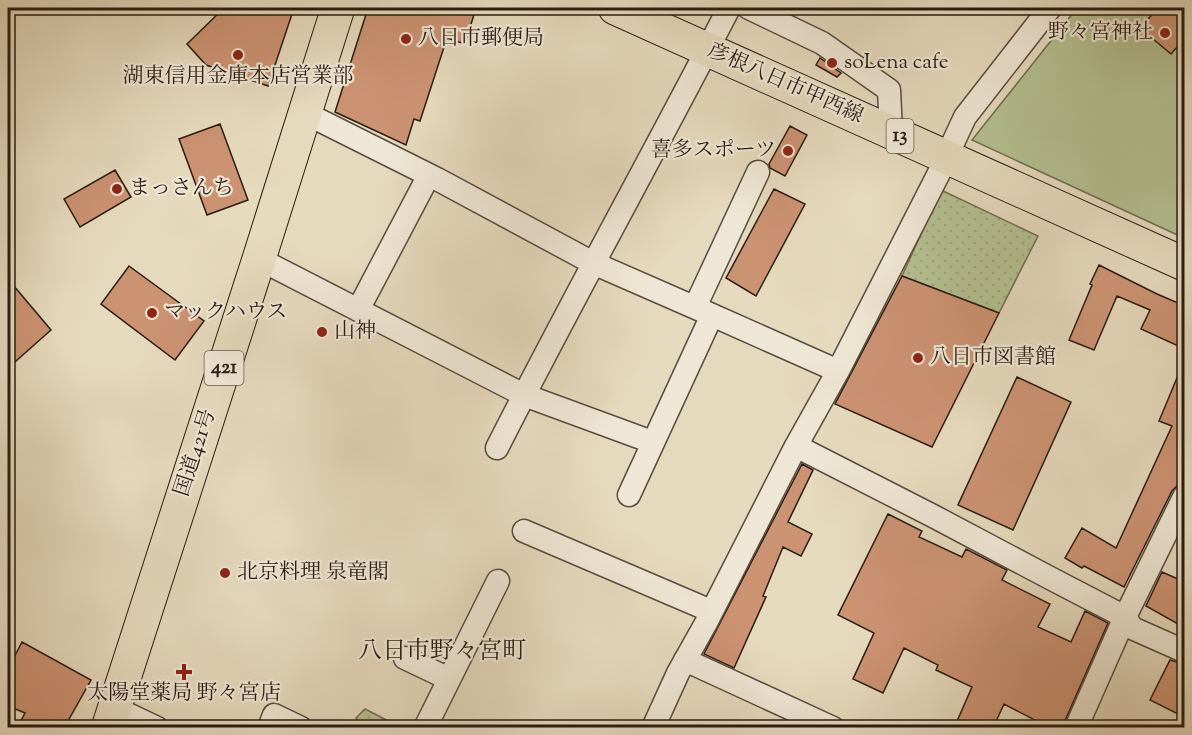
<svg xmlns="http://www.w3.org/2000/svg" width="1192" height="735" viewBox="0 0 1192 735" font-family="'Sorts Mill Goudy','Noto Serif JP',serif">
  <defs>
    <pattern id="grass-dots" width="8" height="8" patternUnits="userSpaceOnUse" patternTransform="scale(1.5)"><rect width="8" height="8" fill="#b4c091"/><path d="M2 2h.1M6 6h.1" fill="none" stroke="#9ba47c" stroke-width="1.8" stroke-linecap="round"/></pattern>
  </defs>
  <rect width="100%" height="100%" fill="#e6dabe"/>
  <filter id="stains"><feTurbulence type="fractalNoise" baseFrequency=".00333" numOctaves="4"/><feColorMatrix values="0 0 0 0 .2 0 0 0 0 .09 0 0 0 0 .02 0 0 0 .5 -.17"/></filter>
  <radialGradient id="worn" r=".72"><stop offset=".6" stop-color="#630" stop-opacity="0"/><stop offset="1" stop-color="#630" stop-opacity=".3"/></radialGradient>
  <!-- grass -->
  <path fill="url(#grass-dots)" stroke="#6e6e52" stroke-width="1.5" d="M 941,190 L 1038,236 L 999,313 L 902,276 Z
    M 365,709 L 400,727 L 362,727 L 356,718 Z"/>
  <!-- garden -->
  <path fill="#b4c091" stroke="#6e6e52" stroke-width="1.5" d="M 1077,8 L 1184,8 L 1184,238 L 972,140 Z"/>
  <!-- building -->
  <path fill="#cc9373" stroke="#281c13" stroke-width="1.5" d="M 224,8 L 294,8 L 268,86 L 206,65 L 187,44 Z
    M 368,8 L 476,8 L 465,44 L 447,38 L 420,121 L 414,119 L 406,145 L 335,112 Z
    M 1158,8 L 1175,8 L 1185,15 L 1185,38 L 1171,54 L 1140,28 Z
    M 820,58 L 841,73 L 837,77 L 816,65 Z
    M 220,124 L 248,200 L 207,215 L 179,139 Z
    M 790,126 L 807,135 L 785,176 L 770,168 L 769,164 Z
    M 115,170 L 131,197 L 80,227 L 64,199 Z
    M 774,189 L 805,204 L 756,296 L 726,278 Z
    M 1099,265 L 1157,294 L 1185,306 L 1185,349 L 1141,329 L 1150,310 L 1117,296 L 1094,350 L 1069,340 L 1092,285 L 1090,284 Z
    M 129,266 L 204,321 L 175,360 L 101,304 Z
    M 902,276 L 999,313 L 932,447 L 835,404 Z
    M 8,279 L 51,330 L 8,368 Z
    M 1184,361 L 1185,484 L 1177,486 L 1172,491 L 1124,587 L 1084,566 L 1082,568 L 1065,558 L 1082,528 L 1116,548 L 1172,426 L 1159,421 Z
    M 1017,377 L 1071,402 L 1013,530 L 958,505 Z
    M 802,464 L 813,470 L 788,522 L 812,534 L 801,556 L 783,547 L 763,596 L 766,597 L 734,668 L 704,654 Z
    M 888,514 L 922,531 L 919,537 L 962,557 L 966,549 L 1007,570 L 1002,580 L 1050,604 L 1038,627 L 1071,642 L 1085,611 L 1108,623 L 1064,723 L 1063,728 L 1050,728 L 1004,704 L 993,728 L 954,728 L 972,687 L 936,670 L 938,665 L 904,648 L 883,693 L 853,679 L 874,633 L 838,615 Z
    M 1162,572 L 1185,582 L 1185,628 L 1146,606 Z
    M 22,642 L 91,680 L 64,728 L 17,728 L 25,713 L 8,706 L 8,669 Z
    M 1170,660 L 1185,664 L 1185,700 L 1178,714 L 1150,700 Z"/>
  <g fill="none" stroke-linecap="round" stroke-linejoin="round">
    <!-- street casing -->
    <g stroke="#584c3e" stroke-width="25">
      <path id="street" d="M 749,8 L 822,43 L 889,90 L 891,132
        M 305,113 L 437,179 L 593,263 L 712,315 L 838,371
        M 259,259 L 524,395 L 652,442
        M 695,307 L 758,172
        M 358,310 L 429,175
        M 796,446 L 935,517 L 1050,578 L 1125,617 L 1132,628 L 1184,651
        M 497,448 C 572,300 653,155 729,8
        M 629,495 L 712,315
        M 524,531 L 711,611
        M 405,658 L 449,679
        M 685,660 L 833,728
        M 115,708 L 157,728
        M 269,728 L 274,715 L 301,728
        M 425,728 L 498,581
        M 653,728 L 678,673 L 706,623 L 796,446 L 838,371 L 939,173 L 965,117 L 1050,8
        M 1076,728 L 1125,617 L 1184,497"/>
    </g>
    <!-- primary casing -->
    <g stroke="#281c13" stroke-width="35">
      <path id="primary" d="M 615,8 L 1184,264"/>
    </g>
    <!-- highway casing -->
    <g stroke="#281c13" stroke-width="35">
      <path id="highway" d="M 108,728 L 259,259 L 338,8"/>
    </g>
    <!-- street -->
    <use href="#street" stroke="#efe7d5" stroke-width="22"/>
    <!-- primary -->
    <use href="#primary" stroke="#e6dabe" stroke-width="33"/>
    <!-- highway -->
    <use href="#highway" stroke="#e6dabe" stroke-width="33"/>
  </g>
  <!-- markers -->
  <g fill="#8f2418" stroke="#efe7d5" stroke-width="2">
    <circle cx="1165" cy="33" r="6"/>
    <circle cx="406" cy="39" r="6"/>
    <circle cx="238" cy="55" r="6"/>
    <circle cx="832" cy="63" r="6"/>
    <circle cx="788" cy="151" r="6"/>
    <circle cx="117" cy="189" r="6"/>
    <circle cx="152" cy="313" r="6"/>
    <circle cx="322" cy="332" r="6"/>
    <circle cx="918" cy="358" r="6"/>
    <circle cx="225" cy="573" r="6"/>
    <path d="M181 663h6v6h6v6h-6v6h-6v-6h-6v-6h6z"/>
  </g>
  <g text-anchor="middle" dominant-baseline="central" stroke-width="4.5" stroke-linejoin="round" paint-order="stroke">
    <!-- shield labels -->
    <g fill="#efe7d5" stroke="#64594d" stroke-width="1.5">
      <rect x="886.5" y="119" width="27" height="34" rx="4.5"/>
      <rect x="204.5" y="351" width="39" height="34" rx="4.5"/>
    </g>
    <g font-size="20" font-weight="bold" fill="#281c13">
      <text x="900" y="136">13</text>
      <text x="224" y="368">421</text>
    </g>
    <!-- poi labels -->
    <g font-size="21" fill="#281c13" stroke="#efe7d5" text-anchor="start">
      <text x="1153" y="33" text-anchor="end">野々宮神社</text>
      <text x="418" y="39">八日市郵便局</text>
      <text x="844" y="63">soLena cafe</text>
      <text x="238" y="77" text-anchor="middle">湖東信用金庫本店営業部</text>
      <text x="776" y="151" text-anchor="end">喜多スポーツ</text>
      <text x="129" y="189">まっさんち</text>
      <text x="164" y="313">マックハウス</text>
      <text x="334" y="332">山神</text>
      <text x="930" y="358">八日市図書館</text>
      <text x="237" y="573">北京料理 泉竜閣</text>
      <text x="184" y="694" text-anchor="middle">太陽堂薬局 野々宮店</text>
    </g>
    <!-- street labels -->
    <g font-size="21" fill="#281c13" stroke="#efe7d5">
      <text transform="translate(785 84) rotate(24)">彦根八日市甲西線</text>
      <text transform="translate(196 453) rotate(-72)">国道421号</text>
    </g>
    <!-- quarter labels -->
    <g font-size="24" fill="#281c13" stroke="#efe7d5">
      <text x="442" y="652">八日市野々宮町</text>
    </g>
  </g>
  <!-- margin -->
  <rect width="1192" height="735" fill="none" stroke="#e6dabe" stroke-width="30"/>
  <rect x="9" y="9" width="1174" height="717" fill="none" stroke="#281c13" stroke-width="3"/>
  <rect x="15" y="15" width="1162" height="705" fill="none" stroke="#281c13" stroke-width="1.5"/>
  <rect width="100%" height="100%" filter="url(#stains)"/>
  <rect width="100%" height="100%" fill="url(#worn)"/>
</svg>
